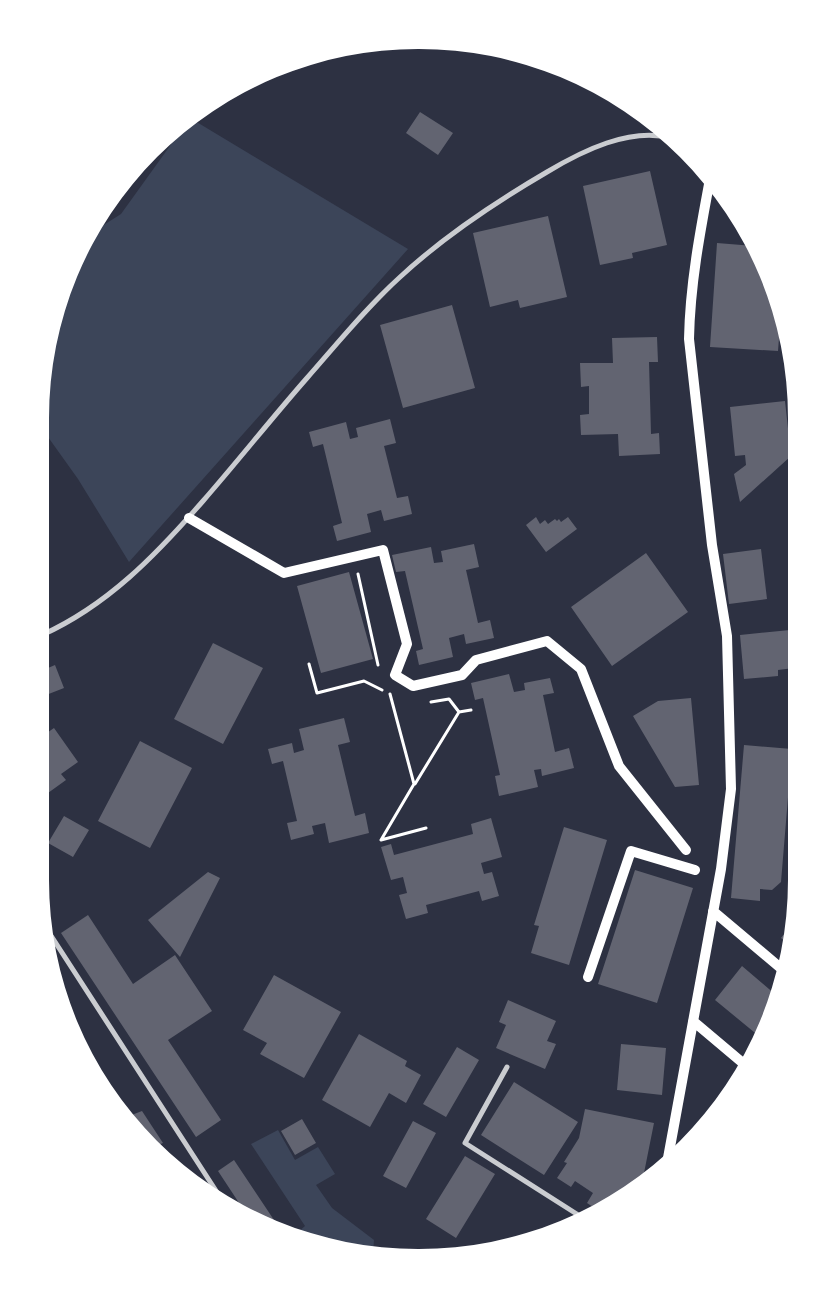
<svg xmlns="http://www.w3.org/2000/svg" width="837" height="1298" viewBox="0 0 837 1298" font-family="'Varela Round',sans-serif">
  <rect width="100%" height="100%" fill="#2d3142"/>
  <!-- green -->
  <path fill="#3c4559" d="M 190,118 L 408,249 L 129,562 L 78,479 L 43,430 L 43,369 L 79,251 L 91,233 L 121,214 Z
    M 278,1130 L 295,1160 L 318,1147 L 335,1174 L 316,1185 L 332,1208 L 374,1240 L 373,1253 L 299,1238 L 296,1234 L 305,1226 L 251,1144 Z"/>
  <!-- building -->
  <path fill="#626471" d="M 420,112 L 453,133 L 438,155 L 406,133 Z
    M 650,171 L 667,245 L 632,253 L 633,258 L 600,265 L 583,186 Z
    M 548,216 L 567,297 L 520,308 L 518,300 L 490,307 L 473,233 Z
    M 717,243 L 754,246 L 758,251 L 781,312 L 778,351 L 710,347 Z
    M 452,305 L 475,388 L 403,408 L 380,325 Z
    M 657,337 L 658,362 L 649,362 L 651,434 L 659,433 L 660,454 L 619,456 L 618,434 L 581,435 L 580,415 L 589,414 L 589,386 L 581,387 L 580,363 L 613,363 L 612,338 Z
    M 785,401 L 791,456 L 740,502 L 734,474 L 746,465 L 745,455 L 735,456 L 730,407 Z
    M 390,419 L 396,443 L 384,446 L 397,498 L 408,496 L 412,514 L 384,521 L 381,510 L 367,514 L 371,532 L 337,541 L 333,526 L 342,523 L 323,444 L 313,447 L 309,432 L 346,422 L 350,439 L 358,437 L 356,428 Z
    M 536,517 L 540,524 L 545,520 L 548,524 L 555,519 L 557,521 L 559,519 L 561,522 L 568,517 L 577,529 L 546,552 L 526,525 Z
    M 474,544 L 479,567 L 466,570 L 478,623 L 490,620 L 494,638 L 466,644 L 464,634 L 449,638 L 453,657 L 419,665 L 416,651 L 423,649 L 405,571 L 396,572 L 392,555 L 431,547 L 434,563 L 443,562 L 441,551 Z
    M 761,549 L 767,599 L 729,604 L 723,554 Z
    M 646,553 L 688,612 L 612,666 L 571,607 Z
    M 349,572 L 373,659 L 321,673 L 297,586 Z
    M 790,630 L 794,668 L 778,670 L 778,676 L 744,679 L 740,635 Z
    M 213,643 L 263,668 L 223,744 L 174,719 Z
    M 55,665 L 64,688 L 41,697 L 41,671 Z
    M 509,674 L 514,692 L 525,690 L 524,683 L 550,678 L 554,693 L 543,695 L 555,752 L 569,748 L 574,768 L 542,776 L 541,769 L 534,770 L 538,787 L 499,796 L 495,776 L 500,775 L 483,698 L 475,700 L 471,683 Z
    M 691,698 L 699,785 L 675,787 L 633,716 L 658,701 Z
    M 344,718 L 350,742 L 338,745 L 355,816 L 365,813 L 369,833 L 329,843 L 325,823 L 312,826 L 314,834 L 291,840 L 287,823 L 297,821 L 283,761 L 272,764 L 268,749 L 292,743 L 294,753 L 304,750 L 299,729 Z
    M 54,728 L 78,762 L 61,774 L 66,780 L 48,793 L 41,783 L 41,737 Z
    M 140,741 L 192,768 L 150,848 L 98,821 Z
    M 744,745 L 792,749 L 781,882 L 772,890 L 760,889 L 760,901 L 731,898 Z
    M 64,816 L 89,830 L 73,857 L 48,843 Z
    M 491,818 L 502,857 L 481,863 L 484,874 L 492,872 L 499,896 L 482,901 L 479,891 L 426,905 L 428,913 L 406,919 L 399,895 L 407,893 L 403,877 L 391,880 L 381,847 L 391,844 L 394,855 L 473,834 L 471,824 Z
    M 564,827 L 607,840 L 569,965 L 531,953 L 539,926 L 534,925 Z
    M 635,870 L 693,888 L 657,1003 L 598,984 Z
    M 208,872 L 220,878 L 180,957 L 148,920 Z
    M 88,915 L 133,984 L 175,955 L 212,1011 L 168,1040 L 221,1120 L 196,1137 L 61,933 Z
    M 794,921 L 794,929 L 790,945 L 781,938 Z
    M 742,966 L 776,995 L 768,1025 L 760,1037 L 715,1000 Z
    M 274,975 L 341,1012 L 304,1078 L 260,1054 L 267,1043 L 243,1030 Z
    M 508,1000 L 556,1021 L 547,1041 L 556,1044 L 545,1069 L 496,1048 L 506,1025 L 499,1022 Z
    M 359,1034 L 407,1061 L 405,1066 L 421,1075 L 406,1103 L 389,1093 L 370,1127 L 322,1100 Z
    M 621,1044 L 666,1048 L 662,1095 L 617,1090 Z
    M 457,1047 L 479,1060 L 446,1117 L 423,1104 Z
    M 514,1082 L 578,1122 L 544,1175 L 481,1135 Z
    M 585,1109 L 654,1123 L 643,1178 L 608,1207 L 599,1211 L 587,1203 L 593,1193 L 575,1181 L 571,1187 L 557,1178 L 567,1163 L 564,1162 L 579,1138 Z
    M 142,1111 L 163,1143 L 156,1146 L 129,1116 Z
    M 302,1119 L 316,1143 L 295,1155 L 281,1131 Z
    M 413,1121 L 436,1133 L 406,1188 L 383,1176 Z
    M 465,1156 L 495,1174 L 456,1238 L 426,1219 Z
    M 234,1160 L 280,1229 L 243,1209 L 218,1171 Z"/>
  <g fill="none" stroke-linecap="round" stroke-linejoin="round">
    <!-- path -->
    <path stroke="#fff" stroke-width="3" d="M 358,574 L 378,665
      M 309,664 L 317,693 L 364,681 L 382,690
      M 390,694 L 414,784 L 381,840 L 426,828
      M 431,702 L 449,699 L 459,712
      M 415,784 L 459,712 L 471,710"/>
    <!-- minor -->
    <path stroke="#caccd0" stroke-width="5" d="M 42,635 C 108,605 156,555 203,501 C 238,461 271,419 307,378 C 337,344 366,308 399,278 C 444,236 494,203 547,172 C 582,151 630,127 671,138
      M 48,931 L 220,1197
      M 507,1067 L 465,1143 L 583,1218"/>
    <!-- secondary -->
    <path stroke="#fff" stroke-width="10" d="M 189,518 L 284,573 L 383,550 L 407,644 L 395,675 L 413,686 L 462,675 L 476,660 L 547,641 L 581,669 L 619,766 L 686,850
      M 713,911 L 783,970
      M 588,977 L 631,851 L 695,870
      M 693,1021 L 744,1064
      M 668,1158 L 721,869 L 731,789 L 727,636 L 712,545 L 689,339 C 690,285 700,232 710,179"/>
  </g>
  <!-- crop -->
  <path d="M0 0H837V1298H0ZM418 49H419A369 369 0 0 1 788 418V880A369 369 0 0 1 419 1249H418A369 369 0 0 1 49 880V418A369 369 0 0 1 418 49Z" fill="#fff" fill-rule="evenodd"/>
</svg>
